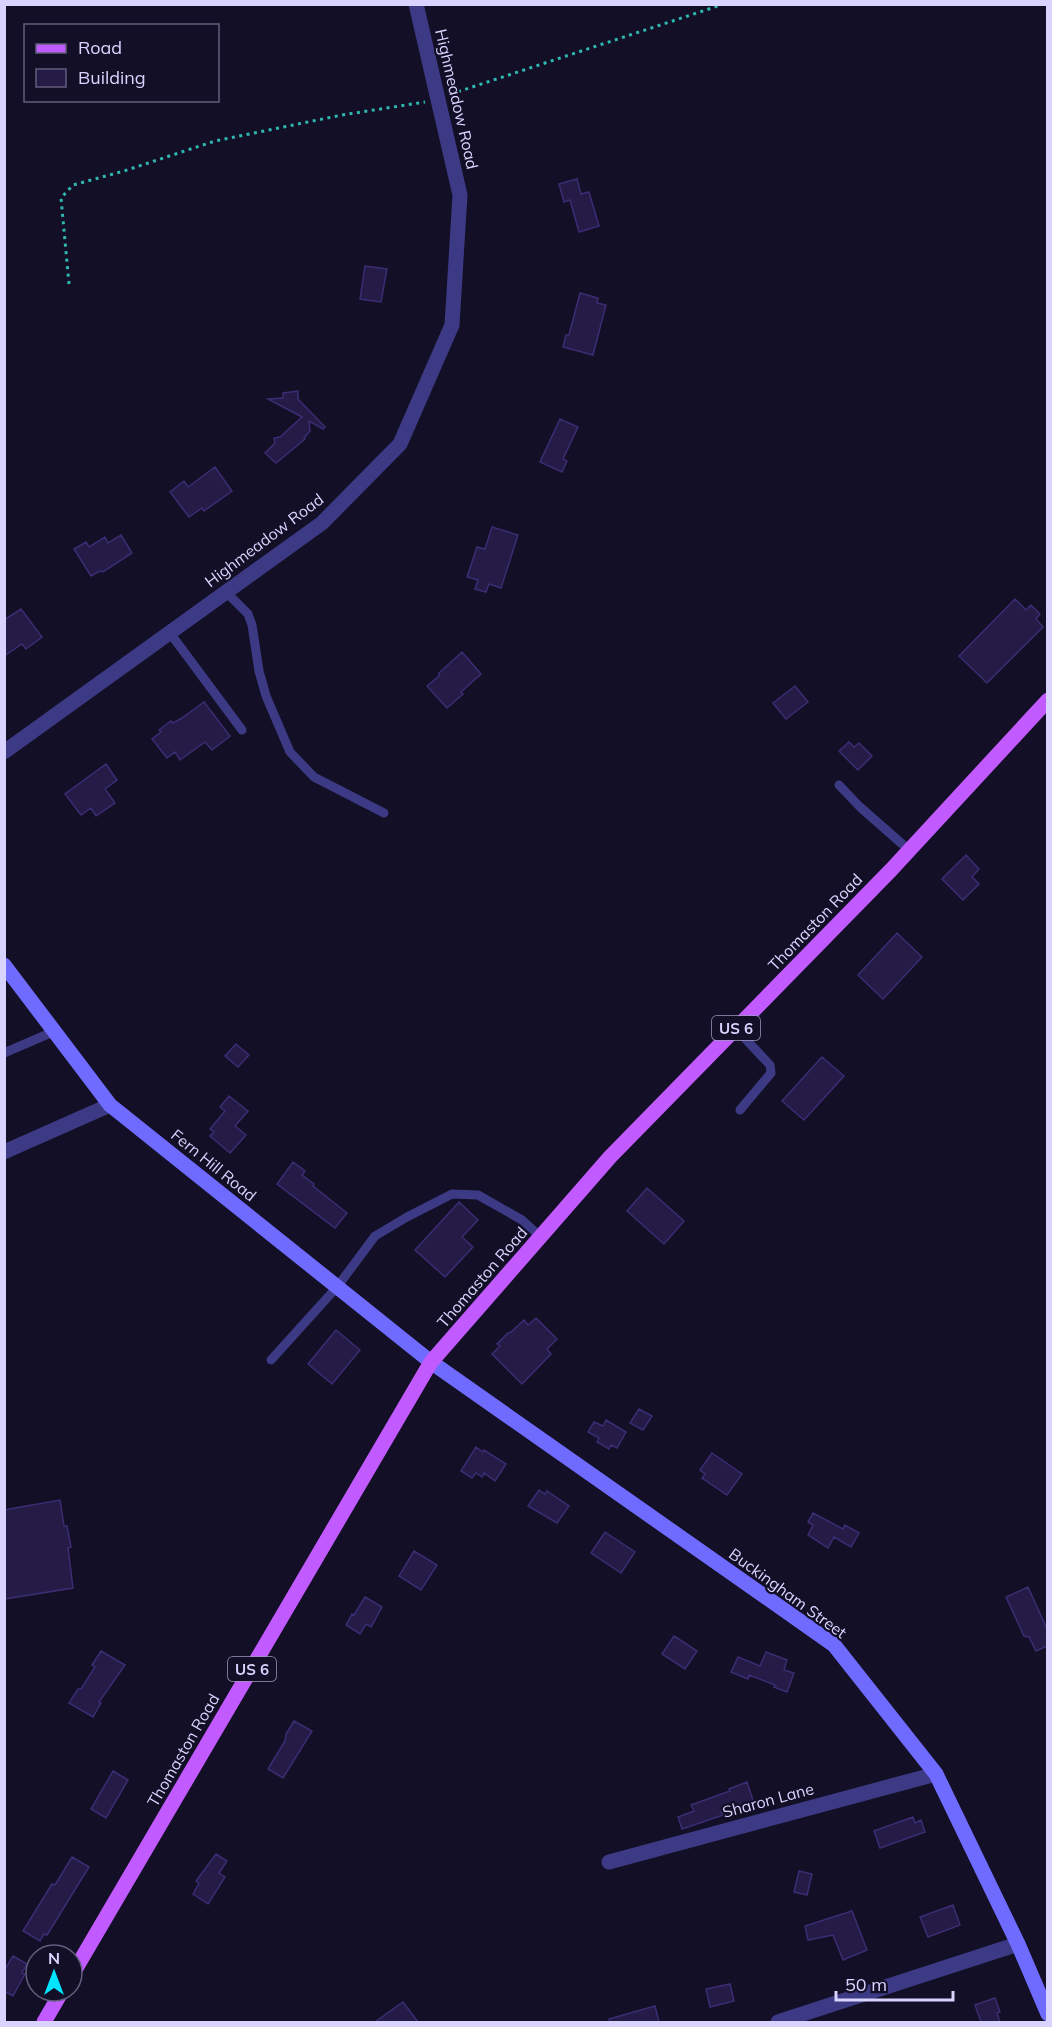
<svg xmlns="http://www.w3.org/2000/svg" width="1052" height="2027" viewBox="0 0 1052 2027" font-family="Mulish,sans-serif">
  <rect width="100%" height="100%" fill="#130f26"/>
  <!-- building -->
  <path fill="#241b47" stroke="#3b2d73" stroke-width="1.5" d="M 577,179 L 581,194 L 589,192 L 599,226 L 579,232 L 570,200 L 564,202 L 559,184 Z
    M 365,266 L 387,269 L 381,302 L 360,299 Z
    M 580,293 L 598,298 L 597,303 L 606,305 L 593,355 L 563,347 L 566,335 L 569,335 Z
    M 298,391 L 298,399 L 325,427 L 323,429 L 309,421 L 310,431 L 304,438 L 305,439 L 276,463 L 265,453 L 275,443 L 274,438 L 280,437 L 302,417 L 268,399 L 283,398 L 283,393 Z
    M 560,419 L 578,427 L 563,459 L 567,461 L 562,472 L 540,462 Z
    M 215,467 L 232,491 L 204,511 L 202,508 L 189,517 L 170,492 L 184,481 L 188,487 Z
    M 492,527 L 518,535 L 501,588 L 489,584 L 486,592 L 475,589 L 478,580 L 467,577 L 477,547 L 485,549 Z
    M 121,535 L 132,553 L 103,572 L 100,571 L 91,576 L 74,549 L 86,542 L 89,547 L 105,537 L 108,543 Z
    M 1015,599 L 1026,610 L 1031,605 L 1040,614 L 1036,619 L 1043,627 L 987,683 L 959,656 Z
    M 21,609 L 42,637 L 26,649 L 22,644 L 4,656 L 4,620 Z
    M 462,652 L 481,674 L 461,692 L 463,694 L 447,708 L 427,686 L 439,676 L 439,673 Z
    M 795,686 L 808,702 L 786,719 L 773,703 Z
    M 204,702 L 230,736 L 212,750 L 205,742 L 180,760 L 175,752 L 167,758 L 152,739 L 161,732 L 159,730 L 171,721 L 173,723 L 182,718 Z
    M 849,742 L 854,747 L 859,743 L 872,756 L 858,770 L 839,751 Z
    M 106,764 L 117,780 L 105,789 L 115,803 L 96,816 L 91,808 L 81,815 L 65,794 Z
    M 966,855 L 979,869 L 972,877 L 979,884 L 963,900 L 942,879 Z
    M 897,933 L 922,957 L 883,999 L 858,975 Z
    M 236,1044 L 249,1055 L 238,1067 L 225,1056 Z
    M 822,1057 L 844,1076 L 804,1120 L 782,1101 Z
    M 229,1096 L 248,1111 L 235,1126 L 246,1135 L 230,1153 L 210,1136 L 214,1132 L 210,1129 L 225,1111 L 220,1107 Z
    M 293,1162 L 305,1171 L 302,1175 L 314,1184 L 313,1186 L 347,1213 L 335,1228 L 277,1184 Z
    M 647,1188 L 684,1221 L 664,1244 L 627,1211 Z
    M 459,1202 L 478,1220 L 462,1237 L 473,1247 L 445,1277 L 415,1250 Z
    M 536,1318 L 557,1339 L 547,1349 L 551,1354 L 522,1384 L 492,1354 L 500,1346 L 497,1344 L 508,1333 L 511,1332 L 524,1320 L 528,1325 Z
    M 336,1330 L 360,1350 L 332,1384 L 308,1364 Z
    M 639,1409 L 652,1416 L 643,1430 L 630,1423 Z
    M 606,1420 L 626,1432 L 617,1448 L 611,1445 L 609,1449 L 597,1442 L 599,1438 L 588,1432 L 594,1422 L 603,1426 Z
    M 476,1447 L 483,1452 L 484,1450 L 506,1464 L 495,1481 L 484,1473 L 482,1477 L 476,1473 L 472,1478 L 461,1471 Z
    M 712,1453 L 742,1474 L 727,1495 L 702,1478 L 705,1474 L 700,1470 Z
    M 539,1490 L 545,1494 L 547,1491 L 569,1506 L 557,1523 L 528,1506 Z
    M 60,1500 L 64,1526 L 67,1526 L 71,1547 L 68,1548 L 73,1588 L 4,1599 L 4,1510 Z
    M 813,1513 L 843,1529 L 845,1525 L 859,1533 L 851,1547 L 834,1537 L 828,1548 L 808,1535 L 813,1525 L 808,1522 Z
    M 605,1532 L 635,1552 L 621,1573 L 591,1553 Z
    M 414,1551 L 437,1565 L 421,1590 L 399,1576 Z
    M 1028,1587 L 1047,1629 L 1047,1646 L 1036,1651 L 1029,1637 L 1024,1636 L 1006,1597 Z
    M 365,1597 L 382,1607 L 371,1627 L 366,1624 L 360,1634 L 346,1625 L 352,1614 L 354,1615 Z
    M 674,1636 L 697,1651 L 685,1669 L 662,1654 Z
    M 101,1651 L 125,1665 L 99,1702 L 101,1703 L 93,1717 L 69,1703 L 78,1689 L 81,1689 L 95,1667 L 92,1665 Z
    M 766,1652 L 787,1660 L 784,1670 L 794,1673 L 787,1692 L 774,1687 L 775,1685 L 749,1675 L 748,1679 L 731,1672 L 738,1657 L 760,1666 Z
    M 294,1721 L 312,1731 L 283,1778 L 268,1769 L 285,1741 L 286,1734 Z
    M 113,1771 L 128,1780 L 106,1818 L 91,1809 Z
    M 747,1782 L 753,1800 L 721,1812 L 723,1815 L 682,1829 L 678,1817 L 694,1811 L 691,1805 L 730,1791 L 729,1789 Z
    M 913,1817 L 915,1823 L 921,1820 L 925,1832 L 880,1848 L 874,1831 Z
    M 216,1854 L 227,1861 L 219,1873 L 225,1877 L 208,1904 L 193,1894 L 199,1883 L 196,1881 Z
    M 72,1857 L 89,1867 L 47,1935 L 44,1934 L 40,1941 L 23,1931 L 52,1884 L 55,1885 Z
    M 799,1871 L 812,1874 L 807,1895 L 794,1892 Z
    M 953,1905 L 960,1925 L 928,1937 L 920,1917 Z
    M 852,1911 L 867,1950 L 843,1960 L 833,1935 L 808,1940 L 805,1926 Z
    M 13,1956 L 27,1964 L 22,1973 L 25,1974 L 13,1996 L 4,1991 L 4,1971 Z
    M 730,1984 L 734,2001 L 710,2007 L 706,1989 Z
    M 995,1998 L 1000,2012 L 997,2013 L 1000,2022 L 981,2022 L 975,2005 Z
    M 403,2002 L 418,2022 L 375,2022 Z
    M 655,2006 L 659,2022 L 610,2022 L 609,2019 Z"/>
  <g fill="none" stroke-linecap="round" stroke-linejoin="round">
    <!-- path -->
    <path stroke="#2fb8b0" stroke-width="3" stroke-dasharray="3 4.5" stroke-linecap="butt" d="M 451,94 L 724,4
      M 69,284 L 61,198 L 73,185 L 124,171 L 215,141 L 342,115 L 425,102"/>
    <!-- lane -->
    <path stroke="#3d3a85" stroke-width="9" d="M 226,592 L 248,614 L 252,625 L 259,671 L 266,696 L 290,752 L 314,777 L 384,813
      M 170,633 L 242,730
      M 839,785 L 860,807 L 909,850
      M 736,1029 L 770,1065 L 771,1073 L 740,1110
      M 4,1053 L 55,1031
      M 271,1360 L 337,1287 L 375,1236 L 407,1217 L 452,1194 L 478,1195 L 522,1220 L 541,1237"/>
    <!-- street -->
    <path stroke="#3d3a85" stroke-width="15" d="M 4,752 L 322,523 L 400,444 L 452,325 L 460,195 L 416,4
      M 4,1152 L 110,1105
      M 609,1862 L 936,1774
      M 778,2022 L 1018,1944"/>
    <!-- secondary -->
    <path stroke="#6f6bff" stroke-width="15" d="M 4,965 L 110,1105 L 431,1362 L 834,1645 L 936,1774 L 1018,1944 L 1048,2014"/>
    <!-- primary -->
    <path stroke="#c25bff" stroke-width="15" d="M 72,1975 L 431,1362 L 610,1157 L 891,870 L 1048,700
      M 44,2022 L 62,1991"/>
  </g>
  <g text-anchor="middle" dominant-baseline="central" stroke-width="4.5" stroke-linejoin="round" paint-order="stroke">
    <!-- shield labels -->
    <g fill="#130f26" stroke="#9e99be" stroke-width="1.5">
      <rect x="712" y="1016" width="48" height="24" rx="4.5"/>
      <rect x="228" y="1657" width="48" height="24" rx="4.5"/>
    </g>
    <g font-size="15" font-weight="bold" fill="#d9d4ff">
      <text x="736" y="1028">US 6</text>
      <text x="252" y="1669">US 6</text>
    </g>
    <!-- street labels -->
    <g font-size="16" fill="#d9d4ff" stroke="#130f26">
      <text transform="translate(457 99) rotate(77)">Highmeadow Road</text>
      <text transform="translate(264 540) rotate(-37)">Highmeadow Road</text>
      <text transform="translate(815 922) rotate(-46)">Thomaston Road</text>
      <text transform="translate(214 1165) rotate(39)">Fern Hill Road</text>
      <text transform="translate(482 1277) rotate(-49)">Thomaston Road</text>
      <text transform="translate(788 1593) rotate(36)">Buckingham Street</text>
      <text transform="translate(183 1750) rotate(-60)">Thomaston Road</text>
      <text transform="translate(768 1800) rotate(-15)">Sharon Lane</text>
    </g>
  </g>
  <!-- border -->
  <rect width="1052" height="2027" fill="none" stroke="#d9d4ff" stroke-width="12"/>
  <!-- legend -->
  <rect x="24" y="24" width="195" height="78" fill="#130f26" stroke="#625e7d" stroke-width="1.5"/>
  <rect x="36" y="44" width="30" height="9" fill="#c25bff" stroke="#625e7d" stroke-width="1.5"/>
  <text x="78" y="54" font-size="18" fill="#d9d4ff">Road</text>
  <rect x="36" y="69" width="30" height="18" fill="#241b47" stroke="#625e7d" stroke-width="1.5"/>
  <text x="78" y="84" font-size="18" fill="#d9d4ff">Building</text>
  <!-- north arrow -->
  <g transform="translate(54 1973)"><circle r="28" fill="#130f26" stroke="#625e7d" stroke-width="1.5"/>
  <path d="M0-4.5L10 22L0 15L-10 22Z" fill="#00e5ff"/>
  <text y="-9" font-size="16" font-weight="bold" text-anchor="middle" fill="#d9d4ff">N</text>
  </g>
  <!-- scale -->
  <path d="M836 1991v9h117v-9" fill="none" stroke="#d9d4ff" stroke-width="3"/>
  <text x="845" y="1991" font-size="18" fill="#d9d4ff" stroke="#130f26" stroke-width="4.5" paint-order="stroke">50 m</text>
</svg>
